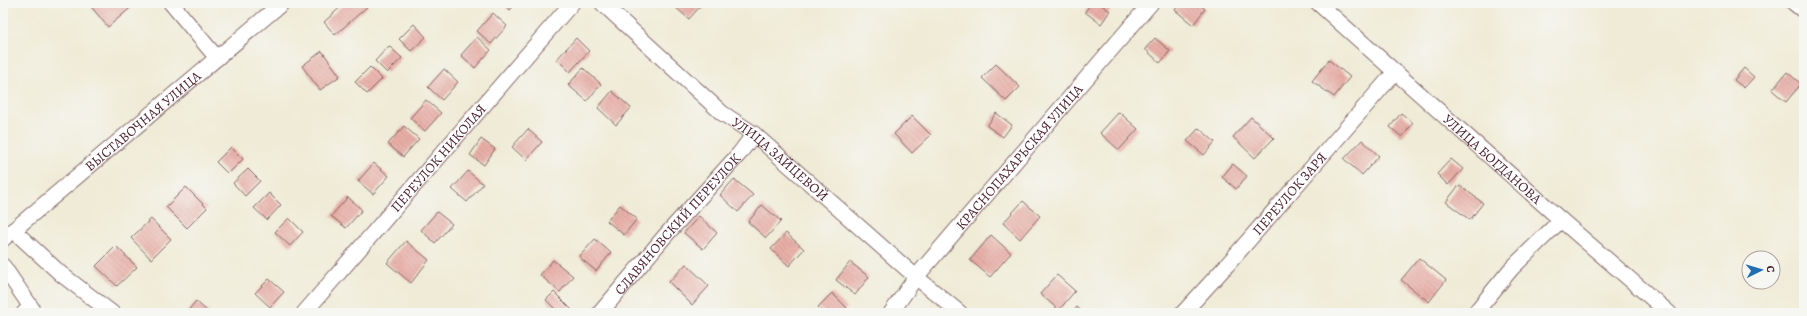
<svg xmlns="http://www.w3.org/2000/svg" width="1807" height="316" viewBox="0 0 1807 316" font-family="Alegreya,serif">
  <defs>
    <pattern id="building-back-hatch" width="6" height="6" patternUnits="userSpaceOnUse"><rect width="6" height="6" fill="#e8aea6"/><path d="M-1 5l2 2M0 0l6 6M5-1l2 2" fill="none" stroke="#c8958f"/></pattern>
  </defs>
  <rect width="100%" height="100%" fill="#f6f6f2"/>
  <filter id="ink" filterUnits="userSpaceOnUse"><feTurbulence type="fractalNoise" baseFrequency=".025" numOctaves="2"/><feDisplacementMap in="SourceGraphic" scale="8" xChannelSelector="R" yChannelSelector="G"/><feConvolveMatrix kernelMatrix="1 2 1 2 8 2 1 2 1" color-interpolation-filters="sRGB"/></filter>
  <filter id="wash" filterUnits="userSpaceOnUse"><feTurbulence type="fractalNoise" baseFrequency=".012" numOctaves="4" result="noise"/><feDisplacementMap in="SourceGraphic" scale="16" xChannelSelector="R" yChannelSelector="G"/><feGaussianBlur stdDeviation="0.9" result="paint"/><feColorMatrix in="noise" values="0 0 0 0 0 0 0 0 0 0 0 0 0 0 0 0 0 1.4 0 .05"/><feComposite in="paint" operator="in"/></filter>
  <g filter="url(#wash)">
    <rect width="100%" height="100%" fill="#efebd6"/>
    <g id="blocks">
      <!-- building -->
      <path fill="url(#building-back-hatch)" d="M 88,3 L 136,3 L 108,27 Z
        M 345,3 L 366,3 L 368,6 L 335,35 L 324,22 Z
        M 501,3 L 516,3 L 510,10 Z
        M 677,3 L 703,3 L 689,19 L 674,6 Z
        M 1091,3 L 1099,3 L 1110,11 L 1101,24 L 1085,12 Z
        M 1180,3 L 1198,3 L 1205,9 L 1193,25 L 1175,10 Z
        M 493,13 L 507,26 L 491,44 L 477,31 Z
        M 414,24 L 426,37 L 411,51 L 399,39 Z
        M 477,37 L 491,50 L 475,68 L 461,55 Z
        M 576,38 L 589,51 L 570,72 L 557,59 Z
        M 1155,38 L 1170,51 L 1160,63 L 1145,49 Z
        M 389,46 L 402,58 L 387,73 L 375,61 Z
        M 322,51 L 340,76 L 320,90 L 302,66 Z
        M 1329,60 L 1350,77 L 1334,97 L 1312,81 Z
        M 996,64 L 1020,87 L 1006,101 L 982,78 Z
        M 370,67 L 382,79 L 367,94 L 355,82 Z
        M 583,68 L 601,84 L 587,101 L 568,85 Z
        M 1744,68 L 1754,77 L 1744,88 L 1734,80 Z
        M 444,69 L 458,82 L 442,100 L 428,87 Z
        M 1787,72 L 1801,84 L 1786,102 L 1772,90 Z
        M 612,91 L 631,108 L 616,125 L 598,108 Z
        M 426,100 L 441,113 L 425,131 L 410,118 Z
        M 1119,112 L 1138,129 L 1119,150 L 1100,133 Z
        M 996,113 L 1012,125 L 1003,137 L 987,126 Z
        M 1401,113 L 1413,123 L 1402,137 L 1390,127 Z
        M 912,116 L 931,135 L 912,153 L 894,134 Z
        M 1251,117 L 1274,138 L 1255,158 L 1233,137 Z
        M 404,126 L 419,139 L 403,157 L 388,144 Z
        M 1199,128 L 1215,142 L 1204,155 L 1187,141 Z
        M 528,129 L 542,142 L 526,160 L 512,147 Z
        M 481,139 L 495,149 L 484,165 L 470,155 Z
        M 1362,140 L 1379,156 L 1362,175 L 1344,159 Z
        M 231,147 L 243,159 L 228,174 L 216,162 Z
        M 1451,159 L 1463,169 L 1448,185 L 1437,174 Z
        M 374,163 L 389,176 L 373,194 L 358,181 Z
        M 1233,164 L 1247,176 L 1236,189 L 1222,177 Z
        M 248,169 L 260,181 L 245,196 L 233,183 Z
        M 468,171 L 483,184 L 467,202 L 452,189 Z
        M 734,179 L 753,195 L 738,212 L 720,195 Z
        M 1459,185 L 1483,203 L 1470,220 L 1446,202 Z
        M 186,187 L 207,208 L 187,228 L 166,207 Z
        M 269,193 L 281,205 L 267,220 L 254,208 Z
        M 348,197 L 362,210 L 346,228 L 331,216 Z
        M 1023,201 L 1040,216 L 1020,239 L 1003,223 Z
        M 620,205 L 637,219 L 624,235 L 607,221 Z
        M 762,205 L 781,221 L 766,238 L 748,222 Z
        M 437,212 L 452,224 L 435,243 L 421,230 Z
        M 699,216 L 717,233 L 703,249 L 684,233 Z
        M 289,218 L 303,232 L 290,246 L 275,232 Z
        M 151,219 L 171,239 L 151,259 L 131,238 Z
        M 786,233 L 804,249 L 789,266 L 771,249 Z
        M 991,235 L 1011,253 L 990,277 L 970,260 Z
        M 595,239 L 611,253 L 596,271 L 579,257 Z
        M 406,241 L 429,260 L 411,283 L 387,263 Z
        M 116,246 L 137,267 L 117,286 L 96,266 Z
        M 1419,258 L 1446,280 L 1429,302 L 1401,280 Z
        M 553,260 L 573,276 L 560,292 L 540,275 Z
        M 850,262 L 869,277 L 855,295 L 836,280 Z
        M 686,264 L 709,286 L 692,305 L 669,282 Z
        M 1057,275 L 1075,291 L 1059,310 L 1040,294 Z
        M 269,279 L 284,292 L 270,307 L 255,293 Z
        M 554,292 L 572,310 L 569,313 L 559,313 L 546,300 Z
        M 832,293 L 847,308 L 842,313 L 825,313 L 818,307 Z
        M 196,301 L 209,313 L 186,313 Z
        M 1077,307 L 1084,313 L 1072,313 Z"/>
    </g>
  </g>
  <g filter="url(#ink)">
    <use href="#blocks" fill-opacity="0" stroke="#846667" stroke-width="1"/>
    <g fill="none" stroke-linecap="round" stroke-linejoin="round">
      <!-- minor casing -->
      <g stroke="#846667" stroke-width="17">
        <g id="minor">
          <path d="M 171,3 L 217,58"/>
          <path id="s1" d="M 602,3 L 722,113 L 754,134 L 916,277 L 960,313"/>
          <path id="s2" d="M 1318,3 L 1561,220 L 1669,313"/>
          <path d="M 1794,3 L 1804,11"/>
          <path d="M 13,230 L 61,274 L 112,313"/>
          <path id="s3" d="M 3,239 L 282,3"/>
          <path d="M 3,266 L 31,307 L 24,313"/>
          <path id="s4" d="M 304,313 L 572,3"/>
          <path id="s5" d="M 600,313 L 665,236 L 739,154 L 754,134"/>
          <path id="s6" d="M 891,313 L 916,277 L 1151,3"/>
          <path id="s7" d="M 1183,313 L 1227,265 L 1395,72"/>
          <path d="M 1475,313 L 1511,269 L 1561,220"/>
        </g>
      </g>
      <!-- minor -->
      <use href="#minor" stroke="#fff" stroke-width="15"/>
    </g>
  </g>
  <g text-anchor="middle" dominant-baseline="central" stroke-width="3" stroke-linejoin="round" paint-order="stroke">
    <!-- street labels -->
    <g font-size="14" fill="#4a1f2b" stroke="#f6f6f2">
      <text stroke="none"><textPath href="#s3" startOffset="183">ВЫСТАВОЧНАЯ УЛИЦА</textPath></text>
      <text stroke="none"><textPath href="#s6" startOffset="202">КРАСНОПАХАРЬСКАЯ УЛИЦА</textPath></text>
      <text stroke="none"><textPath href="#s4" startOffset="205">ПЕРЕУЛОК НИКОЛАЯ</textPath></text>
      <text stroke="none"><textPath href="#s2" startOffset="234">УЛИЦА БОГДАНОВА</textPath></text>
      <text stroke="none"><textPath href="#s1" startOffset="237">УЛИЦА ЗАЙЦЕВОЙ</textPath></text>
      <text stroke="none"><textPath href="#s7" startOffset="160">ПЕРЕУЛОК ЗАРЯ</textPath></text>
      <text stroke="none"><textPath href="#s5" startOffset="118">СЛАВЯНОВСКИЙ ПЕРЕУЛОК</textPath></text>
    </g>
  </g>
  <!-- margin -->
  <rect width="1807" height="316" fill="none" stroke="#f6f6f2" stroke-width="16"/>
  <!-- north arrow -->
  <g transform="translate(1761 270) rotate(85)"><circle r="19" fill="#f6f6f2" stroke="#b1a0a2"/>
  <path d="M0-3L7 15L0 10L-7 15Z" fill="#1f6fb2"/>
  <text y="-6" font-size="11" font-weight="bold" text-anchor="middle" fill="#4a1f2b">С</text>
  </g>
</svg>
